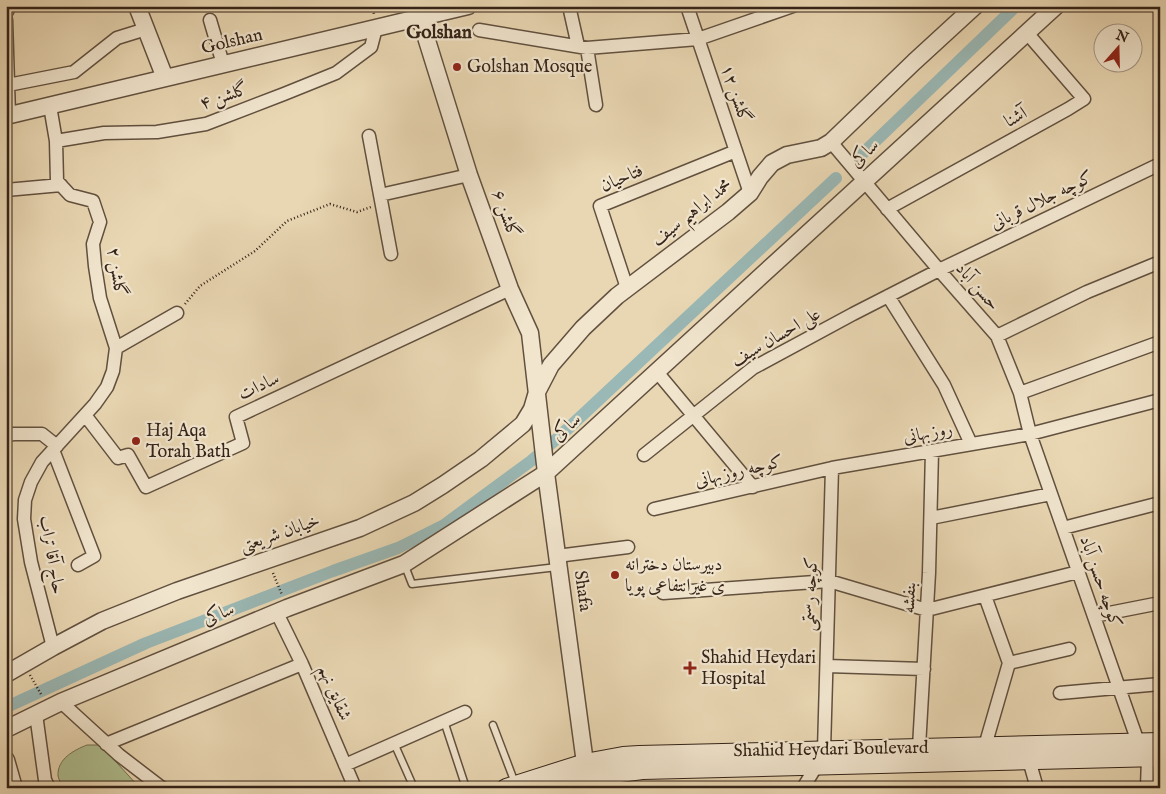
<svg xmlns="http://www.w3.org/2000/svg" width="1166" height="794" viewBox="0 0 1166 794" font-family="'IM FELL English',Amiri,serif">
  <rect width="100%" height="100%" fill="#e9d7b3"/>
  <filter id="stains"><feTurbulence type="fractalNoise" baseFrequency=".004" numOctaves="4"/><feColorMatrix values="0 0 0 0 .2 0 0 0 0 .09 0 0 0 0 .02 0 0 0 .5 -.17"/></filter>
  <radialGradient id="worn" r=".72"><stop offset=".6" stop-color="#630" stop-opacity="0"/><stop offset="1" stop-color="#630" stop-opacity=".3"/></radialGradient>
  <!-- green -->
  <path fill="#b0bf91" stroke="#727154" d="M 87,745 L 98,745 L 106,751 L 139,787 L 138,788 L 63,788 C 61,784 59,780 58,776 C 57,759 74,750 87,745 Z"/>
  <g fill="none" stroke-linecap="round" stroke-linejoin="round">
    <!-- canal -->
    <path stroke="#9ab8b5" stroke-width="12" d="M 860,156 L 1016,6
      M 11,705 L 146,643 L 333,571 L 398,548 L 444,525 L 531,461 L 560,436 L 836,178"/>
    <!-- service casing -->
    <g stroke="#61503f" stroke-width="9">
      <path id="service" d="M 405,566 L 412,584 L 557,567
        M 444,721 L 466,788
        M 493,725 L 515,783
        M 394,743 L 414,788"/>
    </g>
    <!-- minor casing -->
    <g stroke="#61503f" stroke-width="15">
      <path id="minor" d="M 569,6 L 578,46
        M 687,6 L 750,193
        M 6,13 L 10,6
        M 6,20 L 9,115
        M 210,20 L 223,64
        M 479,30 L 587,48 L 698,39 L 793,6
        M 587,48 L 596,105
        M 8,85 L 74,72 L 117,38 L 146,29
        M 50,106 L 56,141 L 57,181 L 70,195 L 93,201 L 100,222 L 93,244 L 95,266 L 100,298 L 116,348 L 113,371 L 107,387 L 95,404 L 42,462 L 31,482 L 25,500 L 24,519 L 31,562 L 53,647
        M 369,136 L 391,254
        M 56,141 L 104,133 L 157,132 L 206,124 L 284,94 L 336,73 L 371,47 L 376,28
        M 831,142 L 939,270 L 997,336 L 1020,393 L 1030,434 L 1138,742
        M 6,190 L 61,185
        M 380,195 L 469,175
        M 887,209 L 1068,109 L 1084,99 L 1027,33
        M 627,288 L 600,206 L 736,151
        M 888,296 L 944,385 L 971,444
        M 997,336 L 1087,292 L 1160,262
        M 116,348 L 177,313
        M 657,372 L 753,487
        M 1020,393 L 1160,342
        M 85,415 L 118,458 L 128,455 L 146,487 L 243,443 L 236,417 L 510,289
        M 6,435 L 14,434 L 42,434 L 57,446
        M 53,450 L 94,556 L 78,565
        M 644,455 L 753,368 L 853,314 L 939,270 L 1160,164
        M 654,509 L 832,468 L 1030,434 L 1160,400
        M 931,518 L 1051,494
        M 1063,528 L 1160,503
        M 557,556 L 628,547
        M 663,593 L 829,581 L 927,610 L 1078,572
        M 985,596 L 1009,663
        M 277,613 L 302,664 L 355,788
        M 1094,616 L 1160,603
        M 827,666 L 924,669
        M 1060,693 L 1160,684
        M 61,702 L 119,755 L 162,788
        M 36,714 L 45,780 L 49,788
        M 106,744 L 302,664
        M 985,746 L 1009,663 L 1069,649
        M 919,747 L 929,573 L 932,451
        M 824,750 L 832,468
        M 1029,760 L 1037,788
        M 345,765 L 465,712
        M 803,788 L 817,765
        M 1147,788 L 1148,757"/>
    </g>
    <!-- tertiary casing -->
    <g stroke="#61503f" stroke-width="19">
      <path id="tertiary" d="M 137,6 L 165,78
        M 420,18 L 469,175 L 510,289 L 530,333 L 546,473 L 585,763 L 588,775
        M 6,116 L 468,6
        M 6,674 L 53,647 L 102,621 L 177,591 L 360,528 L 414,503 L 443,485 L 481,459 L 523,424 L 532,409 L 537,392 L 551,365 L 583,328 L 617,296 L 728,212 L 750,193 L 760,177 L 772,163 L 787,155 L 821,148 L 831,142 L 914,62 L 975,6
        M 6,729 L 61,702 L 287,608 L 404,564 L 546,473 L 1056,6
        M 6,760 L 14,788"/>
    </g>
    <!-- secondary casing -->
    <g stroke="#342318" stroke-width="20">
      <path id="secondary" d="M 506,788 L 585,763 L 623,756 L 639,755 L 1160,742
        M 559,788 L 605,775 L 642,770 L 1160,757"/>
    </g>
    <!-- path -->
    <path stroke="#342318" stroke-width="2.5" stroke-dasharray="1 2.5" stroke-linecap="butt" d="M 372,6 L 374,14
      M 185,304 L 200,286 L 255,251 L 287,221 L 330,204 L 357,212 L 371,207
      M 273,573 L 282,595
      M 30,675 L 42,696"/>
    <!-- service -->
    <use href="#service" stroke="#f1e5ce" stroke-width="6"/>
    <!-- minor -->
    <use href="#minor" stroke="#f1e5ce" stroke-width="12"/>
    <!-- tertiary -->
    <use href="#tertiary" stroke="#f1e5ce" stroke-width="16"/>
    <!-- secondary -->
    <use href="#secondary" stroke="#f1e5ce" stroke-width="18"/>
  </g>
  <!-- markers -->
  <g fill="#8f2418" stroke="#f1e5ce" stroke-width="2">
    <circle cx="457" cy="67" r="5"/>
    <circle cx="136" cy="441" r="5"/>
    <circle cx="615" cy="575" r="5"/>
    <path d="M687.5 660.5h5v5h5v5h-5v5h-5v-5h-5v-5h5z"/>
  </g>
  <g text-anchor="middle" dominant-baseline="central" stroke-width="4.5" stroke-linejoin="round" paint-order="stroke">
    <!-- street labels -->
    <g font-size="18" fill="#342318" stroke="#f1e5ce">
      <text transform="translate(232 42) rotate(-13)">Golshan</text>
      <text transform="translate(735 94) rotate(71)">گلشن ۱۲</text>
      <text transform="translate(224 97) rotate(-19)">گلشن ۴</text>
      <text transform="translate(1016 118) rotate(-29)">آشنا</text>
      <text transform="translate(865 154) rotate(-43)">ساکی</text>
      <text transform="translate(622 179) rotate(-23)">فتاحیان</text>
      <text transform="translate(1042 201) rotate(-26)">کوچه جلال قربانی</text>
      <text transform="translate(692 213) rotate(-38)">محمد ابراهیم سیف</text>
      <text transform="translate(505 214) rotate(70)">گلشن ۶</text>
      <text transform="translate(116 272) rotate(81)">گلشن ۲</text>
      <text transform="translate(977 287) rotate(49)">حسن آباد</text>
      <text transform="translate(776 338) rotate(-30)">علی احسان سیف</text>
      <text transform="translate(259 387) rotate(-25)">سادات</text>
      <text transform="translate(567 428) rotate(-42)">ساکی</text>
      <text transform="translate(928 434) rotate(-10)">روزبهانی</text>
      <text transform="translate(739 472) rotate(-13)">کوچه روزبهانی</text>
      <text transform="translate(280 534) rotate(-19)">خیابان شریعتی</text>
      <text transform="translate(51 555) rotate(80)">حاج آقا تراب</text>
      <text transform="translate(1100 582) rotate(71)">کوچه حسن آباد</text>
      <text transform="translate(582 591) rotate(82)">Shafa</text>
      <text transform="translate(811 594) rotate(-88)">کوچه رستمی</text>
      <text transform="translate(910 598) rotate(-87)">بنفشه</text>
      <text transform="translate(219 615) rotate(-22)">ساکی</text>
      <text transform="translate(334 693) rotate(67)">شقایق نهم</text>
      <text transform="translate(831 750) rotate(-1)">Shahid Heydari Boulevard</text>
    </g>
    <!-- poi labels -->
    <g font-size="18" fill="#342318" stroke="#f1e5ce" text-anchor="start">
      <text x="467" y="67">Golshan Mosque</text>
      <text x="146" y="431">Haj Aqa<tspan x="146" dy="21">Torah Bath</tspan></text>
      <text x="625" y="565">دبیرستان دخترانه<tspan x="625" dy="21">ی غیرانتفاعی پویا</tspan></text>
      <text x="701" y="658">Shahid Heydari<tspan x="701" dy="21">Hospital</tspan></text>
    </g>
    <!-- neighbourhood labels -->
    <g font-size="19" font-weight="bold" fill="#342318" stroke="#f1e5ce">
      <text x="439" y="33">Golshan</text>
    </g>
  </g>
  <!-- margin -->
  <rect width="1166" height="794" fill="none" stroke="#e9d7b3" stroke-width="25"/>
  <rect x="8" y="8" width="1151" height="779" fill="none" stroke="#342318" stroke-width="2.5"/>
  <rect x="12" y="12" width="1141" height="769" fill="none" stroke="#342318"/>
  <!-- north arrow -->
  <g transform="translate(1118 48) rotate(20)"><circle r="24" fill="#f1e5ce" stroke="#a59785"/>
  <path d="M0-4L9 19L0 12L-9 19Z" fill="#8f2418"/>
  <text y="-8" font-size="14" font-weight="bold" text-anchor="middle" fill="#342318">N</text>
  </g>
  <rect width="100%" height="100%" filter="url(#stains)"/>
  <rect width="100%" height="100%" fill="url(#worn)"/>
</svg>
